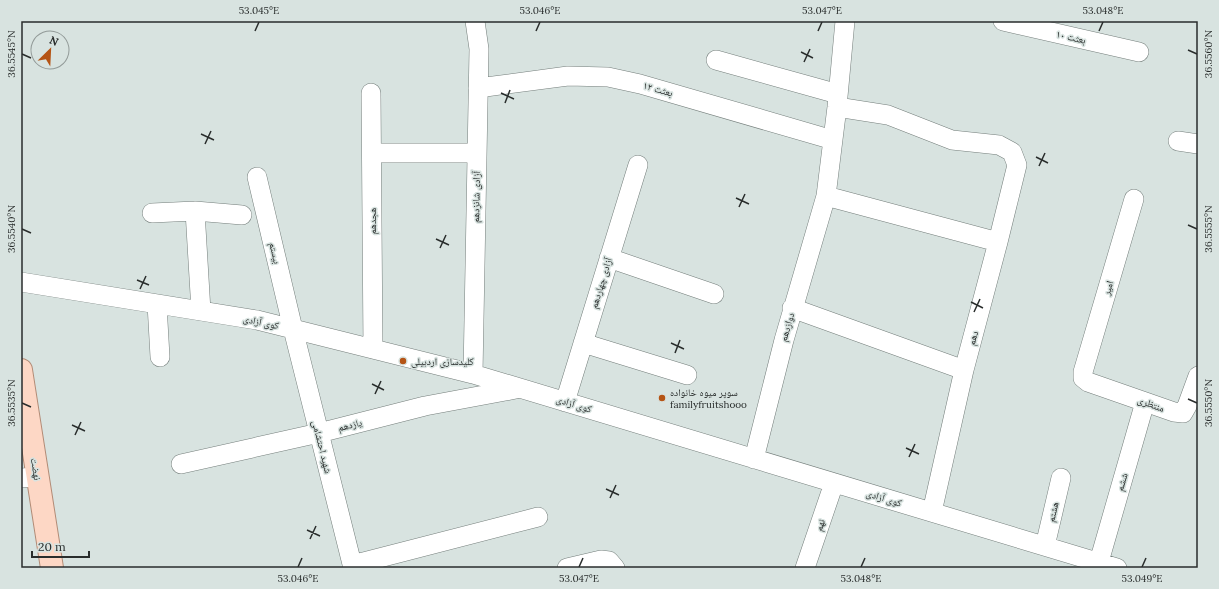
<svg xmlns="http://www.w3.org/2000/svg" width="1219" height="589" viewBox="0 0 1219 589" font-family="Lora,'Noto Naskh Arabic',serif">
  <rect width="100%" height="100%" fill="#d8e3e0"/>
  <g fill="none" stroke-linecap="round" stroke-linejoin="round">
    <!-- minor casing -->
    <g stroke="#747e7b" stroke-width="20">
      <path id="minor" d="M 1003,21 L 1139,52
        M 716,60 L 838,94
        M 478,88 L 568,76 L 608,77 L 640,84 L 833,140
        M 371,93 L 373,349
        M 837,107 L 888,115 L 952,140 L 999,145 L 1012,152 L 1017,165 L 998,242 L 964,370 L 932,512
        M 1178,141 L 1198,144
        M 372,153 L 477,153
        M 257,177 L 293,329 L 353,568
        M 826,196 L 998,242
        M 1134,199 L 1083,372 L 1083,378 L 1088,382 L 1174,412 L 1183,413 L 1187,406 L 1198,376
        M 195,211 L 201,311
        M 152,213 L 195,211 L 242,215
        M 609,258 L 714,294
        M 21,282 L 257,320 L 473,374 L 1117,568
        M 157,304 L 160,357
        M 792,308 L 964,370
        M 583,343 L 687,375
        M 473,374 L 479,49 L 475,21
        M 565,402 L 638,165
        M 754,459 L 784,340 L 826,196 L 837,107 L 845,21
        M 181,464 L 319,433 L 425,406 L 516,389
        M 21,478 L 38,477
        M 1045,546 L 1061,478
        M 1099,562 L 1145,402
        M 352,565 L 538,517
        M 567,568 L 601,560 L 609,561 L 615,568
        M 805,568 L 834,483"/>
    </g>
    <!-- major casing -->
    <g stroke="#b28b76" stroke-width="24">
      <path id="major" d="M 21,370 L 52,568"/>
    </g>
    <!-- minor -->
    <use href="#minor" stroke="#fff" stroke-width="19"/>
    <!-- major -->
    <use href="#major" stroke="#fdd7c5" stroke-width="22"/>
  </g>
  <!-- ticks -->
  <path fill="none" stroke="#292d2c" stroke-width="1.5" d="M 255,31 L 259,22M 536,31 L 540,22M 818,31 L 822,22M 1099,31 L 1103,22M 1188,50 L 1197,54M 801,52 L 813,58M 22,54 L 31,58M 804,62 L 810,49M 501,93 L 514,99M 505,103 L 510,90M 201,134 L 214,140M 205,144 L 211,131M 1036,157 L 1048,163M 1039,166 L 1045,153M 736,198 L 749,204M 739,207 L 745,194M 1188,225 L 1197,229M 22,229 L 31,233M 436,239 L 449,245M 440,248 L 446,235M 137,280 L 149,285M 140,289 L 146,276M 971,302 L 983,308M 974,312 L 980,299M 671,343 L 684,349M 675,353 L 680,340M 372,384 L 384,390M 375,394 L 381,381M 1188,399 L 1197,403M 22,403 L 31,407M 72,425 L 85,431M 75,435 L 81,422M 906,448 L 919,454M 909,457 L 915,444M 606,489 L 619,495M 610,498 L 616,485M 307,530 L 320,536M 310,539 L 316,526M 298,567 L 302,558M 579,567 L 583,558M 861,567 L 865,558M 1142,567 L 1146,558"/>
  <!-- markers -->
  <g fill="#b55415" stroke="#d8e3e0" stroke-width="1.5">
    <circle cx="403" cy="361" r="4"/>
    <circle cx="662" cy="398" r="4"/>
  </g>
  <g text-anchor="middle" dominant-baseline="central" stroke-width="3" stroke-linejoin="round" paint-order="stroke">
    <!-- street labels -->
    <g font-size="10" fill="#292d2c" stroke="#d8e3e0">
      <text transform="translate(1071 37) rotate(13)">بعثت ۱۰</text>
      <text transform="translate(658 89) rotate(16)">بعثت ۱۲</text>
      <text transform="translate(476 197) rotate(-89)">آزادی شانزدهم</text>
      <text transform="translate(372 221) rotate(-90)">هجدهم</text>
      <text transform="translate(275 253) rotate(77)">بیستم</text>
      <text transform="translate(601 283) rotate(-73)">آزادی چهاردهم</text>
      <text transform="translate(1108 288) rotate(-74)">امیر</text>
      <text transform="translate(261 322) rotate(12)">کوی آزادی</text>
      <text transform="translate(787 327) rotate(-74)">دوازدهم</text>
      <text transform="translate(973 338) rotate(-75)">دهم</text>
      <text transform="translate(574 404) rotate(17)">کوی آزادی</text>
      <text transform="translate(1151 404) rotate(20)">منتظری</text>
      <text transform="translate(350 425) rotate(-14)">یازدهم</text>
      <text transform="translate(322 447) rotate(76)">شهید احتشامی</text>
      <text transform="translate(36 469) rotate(81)">نهضت</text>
      <text transform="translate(1122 482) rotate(-74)">ششم</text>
      <text transform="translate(884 498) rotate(17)">کوی آزادی</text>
      <text transform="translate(1053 512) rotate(-77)">هشتم</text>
      <text transform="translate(820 525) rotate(-71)">نهم</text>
    </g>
    <!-- poi labels -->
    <g font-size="10" fill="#292d2c" stroke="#d8e3e0" text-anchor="start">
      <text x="411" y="361">کلیدسازی اردبیلی</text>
      <text x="670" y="392">سوپر میوه خانواده<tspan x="670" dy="12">familyfruitshooo</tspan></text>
    </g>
  </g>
  <!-- border -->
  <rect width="1219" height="589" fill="none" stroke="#d8e3e0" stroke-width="44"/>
  <!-- north arrow -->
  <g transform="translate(50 50) rotate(24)"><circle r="19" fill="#d8e3e0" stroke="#929a98"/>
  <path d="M0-3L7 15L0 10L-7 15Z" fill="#b55415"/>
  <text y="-6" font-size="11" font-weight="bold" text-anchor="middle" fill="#292d2c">N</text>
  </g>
  <!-- scale -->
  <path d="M32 551v6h57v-6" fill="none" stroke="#292d2c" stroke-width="2"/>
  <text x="38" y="551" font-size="12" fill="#292d2c" stroke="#d8e3e0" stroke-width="3" paint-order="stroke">20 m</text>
  <rect x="22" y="22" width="1175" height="545" fill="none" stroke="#292d2c" stroke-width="1.5"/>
  <g font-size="10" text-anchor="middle" fill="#292d2c">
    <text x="259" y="14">53.045°E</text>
    <text x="540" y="14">53.046°E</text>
    <text x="822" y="14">53.047°E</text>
    <text x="1103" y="14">53.048°E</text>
    <text transform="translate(11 54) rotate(-90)" y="4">36.5545°N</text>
    <text transform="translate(1208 54) rotate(-90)" y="4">36.5560°N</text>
    <text transform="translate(11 229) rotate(-90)" y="4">36.5540°N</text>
    <text transform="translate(1208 229) rotate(-90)" y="4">36.5555°N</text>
    <text transform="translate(11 403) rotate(-90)" y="4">36.5535°N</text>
    <text transform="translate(1208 403) rotate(-90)" y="4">36.5550°N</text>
    <text x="298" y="582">53.046°E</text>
    <text x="579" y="582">53.047°E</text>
    <text x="861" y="582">53.048°E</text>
    <text x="1142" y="582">53.049°E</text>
  </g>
</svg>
